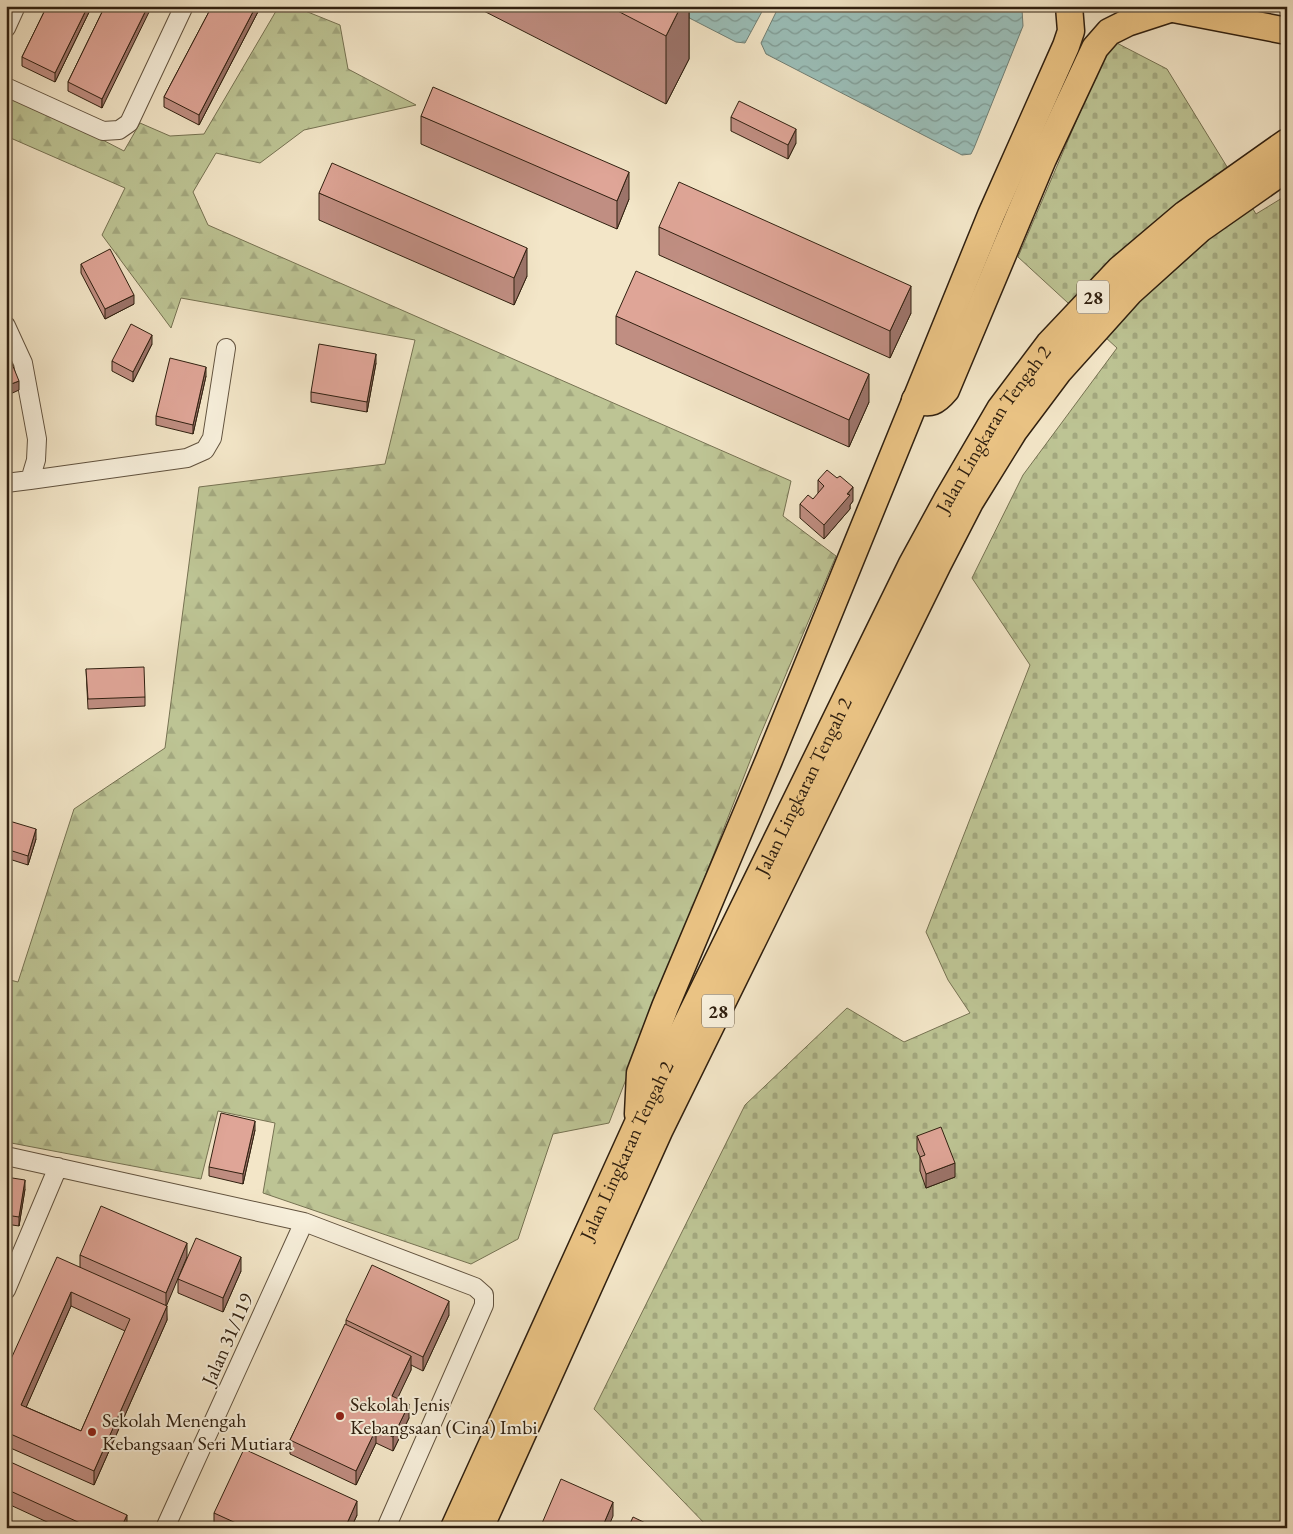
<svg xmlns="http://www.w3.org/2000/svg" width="1293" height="1534" viewBox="0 0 1293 1534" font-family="'EB Garamond',serif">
  <defs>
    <pattern id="forest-firs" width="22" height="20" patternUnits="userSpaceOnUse" patternTransform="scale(1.25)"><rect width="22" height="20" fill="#bdc494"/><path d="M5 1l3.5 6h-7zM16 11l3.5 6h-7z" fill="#a3a87f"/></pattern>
    <pattern id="cemetery-stones" width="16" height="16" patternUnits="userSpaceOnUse" patternTransform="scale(1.25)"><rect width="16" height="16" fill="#bdc494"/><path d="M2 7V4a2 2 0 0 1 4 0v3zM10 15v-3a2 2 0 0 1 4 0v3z" fill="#a3a87f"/></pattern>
    <pattern id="water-waves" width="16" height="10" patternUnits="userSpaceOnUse" patternTransform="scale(1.25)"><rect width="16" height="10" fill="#9bbfb9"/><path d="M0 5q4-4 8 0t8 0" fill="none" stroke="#7f9b95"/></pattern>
  </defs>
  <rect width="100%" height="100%" fill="#f3e6c8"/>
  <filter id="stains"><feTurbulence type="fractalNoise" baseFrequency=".004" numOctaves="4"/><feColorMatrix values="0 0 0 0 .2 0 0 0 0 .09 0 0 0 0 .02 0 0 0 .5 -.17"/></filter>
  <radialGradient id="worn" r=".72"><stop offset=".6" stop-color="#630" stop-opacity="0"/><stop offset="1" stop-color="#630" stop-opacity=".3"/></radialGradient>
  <!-- forest -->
  <path fill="url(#forest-firs)" stroke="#767252" d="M 279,6 L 293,6 L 340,25 L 348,69 L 416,105 L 304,130 L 260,163 L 216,153 L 193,192 L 208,225 L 791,481 L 783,516 L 836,556 L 759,738 L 609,1123 L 553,1134 L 518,1239 L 471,1264 L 263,1193 L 275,1123 L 218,1111 L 201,1179 L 6,1142 L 6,979 L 18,982 L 74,809 L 165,748 L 199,487 L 385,464 L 415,340 L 181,298 L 171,328 L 102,235 L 125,188 L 6,136 L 6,90 L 124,151 L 140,123 L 170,136 L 204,134 Z"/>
  <!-- cemetery -->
  <path fill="url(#cemetery-stones)" stroke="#767252" d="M 1111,40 L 1167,69 L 1256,214 L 1287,195 L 1287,1528 L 709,1528 L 594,1409 L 745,1105 L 847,1008 L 904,1042 L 970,1013 L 948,980 L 926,932 L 1030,665 L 972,578 L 1023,475 L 1117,348 L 1018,257 Z"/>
  <!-- water -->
  <path fill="url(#water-waves)" stroke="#707f75" d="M 666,6 L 765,6 L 745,43 L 736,42 Z
    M 779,6 L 1017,6 L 1022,9 L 1023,26 L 974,148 L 971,154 L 962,155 L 766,54 L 761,43 Z"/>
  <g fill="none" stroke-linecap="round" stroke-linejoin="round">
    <!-- minor casing -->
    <g stroke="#61523e" stroke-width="20">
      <path id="minor" d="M 6,28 L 16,6
        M 6,87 L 103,131 L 119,130 L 129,123 L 184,6
        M 6,326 L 23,363 L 37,439 L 36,460 L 30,480 L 187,458 L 205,450 L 212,438 L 226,348
        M 6,483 L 30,480
        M 6,1156 L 304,1222 L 475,1287 L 484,1295 L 484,1305 L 386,1528
        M 6,1290 L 58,1167
        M 165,1528 L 304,1222"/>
    </g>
    <!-- highway casing -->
    <g stroke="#302010" stroke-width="29">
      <g id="highway">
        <path d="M 1158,6 L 1287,31"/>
        <path d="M 915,400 C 931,405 936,402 946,390 L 1043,159 L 1095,48 L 1109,32 L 1127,23 L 1170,9"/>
        <path d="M 638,1114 L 640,1073 L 665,1007 L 769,760 L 991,215 L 1066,46 L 1071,31 L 1069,6"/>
        <path id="s1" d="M 454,1528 L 638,1123 L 912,564 L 948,498 L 1000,409 L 1049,344 L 1120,269 L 1185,214 L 1287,142"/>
        <path d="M 480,1528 L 660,1129 L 938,564 L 970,502 L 1014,431 L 1059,371 L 1130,292 L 1200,229 L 1287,168"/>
      </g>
    </g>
    <!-- minor -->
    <use href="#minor" stroke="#f7efdb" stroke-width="18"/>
    <!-- highway -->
    <use href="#highway" stroke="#eac384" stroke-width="26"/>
  </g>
  <!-- wall -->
  <path fill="#c08e82" stroke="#302010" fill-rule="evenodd" d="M 47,6 L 92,6 L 55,82 L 22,66 L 22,57 Z
    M 105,6 L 102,108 L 68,91 L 68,82 Z
    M 212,6 L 261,6 L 199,125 L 164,107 L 164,97 Z
    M 474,6 L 689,6 L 689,59 L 666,104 Z
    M 421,116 L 629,199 L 617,229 L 421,144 Z
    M 731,117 L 796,143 L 788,159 L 731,131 Z
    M 319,193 L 527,276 L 514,305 L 319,220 Z
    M 659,227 L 911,313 L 890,358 L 659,255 Z
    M 81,264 L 134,304 L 105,319 L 81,273 Z
    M 616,316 L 869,402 L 849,447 L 616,344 Z
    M 152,344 L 133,382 L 112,371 L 112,361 Z
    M 376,363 L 367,412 L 311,402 L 311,392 Z
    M 206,376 L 193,434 L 156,425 L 156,416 Z
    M 818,480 L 853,501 L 850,505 L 850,509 L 824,539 L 800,518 L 800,504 L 813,499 L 818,494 Z
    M 86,669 L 145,697 L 145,706 L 88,709 Z
    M 6,820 L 36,839 L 28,865 L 6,858 Z
    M 255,1130 L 243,1184 L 209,1176 L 209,1167 Z
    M 917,1136 L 955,1177 L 926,1188 L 920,1171 L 920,1157 L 917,1150 Z
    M 6,1177 L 25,1189 L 19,1226 L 6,1224 Z
    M 80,1255 L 187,1257 L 166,1305 L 167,1320 L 94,1485 L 6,1446 L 6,1370 L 80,1267 ZM 71,1306 L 125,1331 L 81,1431 L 26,1407 Z
    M 241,1271 L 223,1312 L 178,1293 L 178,1279 Z
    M 449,1315 L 423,1371 L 411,1365 L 411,1370 L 397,1398 L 409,1418 L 393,1451 L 376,1443 L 356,1485 L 290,1454 L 290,1440 L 346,1325 L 346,1320 Z
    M 6,1460 L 127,1528 L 60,1528 L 6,1503 Z
    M 214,1513 L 357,1515 L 351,1528 L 216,1528 L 214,1527 Z"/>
  <!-- shaded-wall -->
  <path fill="#9c746a" stroke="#302010" d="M 88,6 L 92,6 L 55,82 L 55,73 Z
    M 148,6 L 152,6 L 102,108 L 102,99 Z
    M 256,6 L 261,6 L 199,125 L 199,115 Z
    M 681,6 L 689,6 L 689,59 L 666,104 L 666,36 Z
    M 796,129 L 796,143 L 788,159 L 788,145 Z
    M 629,172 L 629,199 L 617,229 L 617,201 Z
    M 527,248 L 527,276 L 514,305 L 514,278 Z
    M 911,286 L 911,313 L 890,358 L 890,331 Z
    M 134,295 L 134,304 L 105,319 L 105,309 Z
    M 152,335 L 152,344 L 133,382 L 133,372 Z
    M 376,354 L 376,363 L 367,412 L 367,402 Z
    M 206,367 L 206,376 L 193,434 L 193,425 Z
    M 869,374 L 869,402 L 849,447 L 849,420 Z
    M 19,381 L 19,390 L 6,396 L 6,386 Z
    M 853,487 L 853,501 L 850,505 L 850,509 L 824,539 L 824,525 Z
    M 36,829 L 36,839 L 28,865 L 28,856 Z
    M 9,909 L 9,919 L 6,926 L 6,917 Z
    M 255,1121 L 255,1130 L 243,1184 L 243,1174 Z
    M 955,1163 L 955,1177 L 926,1188 L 926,1174 Z
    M 25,1180 L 25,1189 L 19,1226 L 19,1217 Z
    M 187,1243 L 187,1257 L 166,1307 L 166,1293 Z
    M 241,1257 L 241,1271 L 223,1312 L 223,1298 Z
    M 71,1292 L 71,1306 L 21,1419 L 21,1405 Z
    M 449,1301 L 449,1315 L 423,1371 L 423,1357 Z
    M 167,1306 L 167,1320 L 94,1485 L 94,1471 Z
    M 411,1356 L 411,1370 L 392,1410 L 392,1396 Z
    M 409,1404 L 409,1418 L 393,1451 L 393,1437 Z
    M 376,1429 L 376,1443 L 356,1485 L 356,1471 Z
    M 357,1501 L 357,1515 L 351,1528 L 345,1528 Z
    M 613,1502 L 613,1516 L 608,1528 L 602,1528 Z
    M 127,1515 L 127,1528 L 121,1528 Z"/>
  <!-- building -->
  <path fill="#dfa597" stroke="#302010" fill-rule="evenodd" d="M 47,6 L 88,6 L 55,73 L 22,57 Z
    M 105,6 L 148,6 L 102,99 L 68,82 Z
    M 212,6 L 256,6 L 199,115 L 164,97 Z
    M 608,6 L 681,6 L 666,36 Z
    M 433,87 L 629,172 L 617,201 L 421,116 Z
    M 739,101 L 796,129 L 788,145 L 731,117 Z
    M 332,163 L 527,248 L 514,278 L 319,193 Z
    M 679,182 L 911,286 L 890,331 L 659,227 Z
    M 110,249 L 134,295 L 105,309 L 81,264 Z
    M 636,271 L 869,374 L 849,420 L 616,316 Z
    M 131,324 L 152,335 L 133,372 L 112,361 Z
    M 319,344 L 376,354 L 367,402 L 311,392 Z
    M 6,349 L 19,381 L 6,386 Z
    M 170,358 L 206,367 L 193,425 L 156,416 Z
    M 827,470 L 837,478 L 840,476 L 853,487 L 847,494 L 850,495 L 824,525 L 800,504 L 808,495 L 813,499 L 824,486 L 818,480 Z
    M 144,667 L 145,697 L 88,699 L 86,669 Z
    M 6,820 L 36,829 L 28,856 L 6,849 Z
    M 6,909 L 9,909 L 6,917 Z
    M 221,1113 L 255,1121 L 243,1174 L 209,1167 Z
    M 941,1127 L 955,1163 L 926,1174 L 920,1157 L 925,1155 L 917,1136 Z
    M 6,1177 L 25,1180 L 19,1217 L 6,1215 Z
    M 101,1206 L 187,1243 L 166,1293 L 80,1255 Z
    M 196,1238 L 241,1257 L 223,1298 L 178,1279 Z
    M 57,1257 L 167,1306 L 94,1471 L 6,1432 L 6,1370 ZM 71,1292 L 130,1319 L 81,1431 L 21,1405 Z
    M 372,1265 L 449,1301 L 423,1357 L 346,1320 Z
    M 345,1324 L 411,1356 L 392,1396 L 409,1404 L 393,1437 L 376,1429 L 356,1471 L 290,1440 Z
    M 244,1449 L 357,1501 L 345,1528 L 247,1528 L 214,1513 Z
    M 6,1460 L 127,1515 L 121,1528 L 91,1528 L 6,1489 Z
    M 561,1479 L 613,1502 L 602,1528 L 540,1528 Z
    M 633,1517 L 656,1528 L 628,1528 Z"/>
  <!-- markers -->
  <g fill="#8f2418" stroke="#f7efdb" stroke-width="2">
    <circle cx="340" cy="1416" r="5"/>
    <circle cx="92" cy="1432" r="5"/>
  </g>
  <g text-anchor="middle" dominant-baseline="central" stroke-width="4" stroke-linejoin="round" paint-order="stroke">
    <!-- shield labels -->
    <g fill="#f7efdb" stroke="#6c5e4d" stroke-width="1">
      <rect x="1077" y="280.5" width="32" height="33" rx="4"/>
      <rect x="702" y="994.5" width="32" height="33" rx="4"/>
    </g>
    <g font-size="19" font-weight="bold" fill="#302010">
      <text x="1093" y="297">28</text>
      <text x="718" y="1011">28</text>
    </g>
    <!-- street labels -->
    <g font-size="20" fill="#302010" stroke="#f7efdb">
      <text stroke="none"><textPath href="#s1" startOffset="1225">Jalan Lingkaran Tengah 2</textPath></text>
      <text stroke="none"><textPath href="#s1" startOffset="820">Jalan Lingkaran Tengah 2</textPath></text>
      <text stroke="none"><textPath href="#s1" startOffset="415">Jalan Lingkaran Tengah 2</textPath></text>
      <text transform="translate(227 1339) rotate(-66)">Jalan 31/119</text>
    </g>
    <!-- poi labels -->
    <g font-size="20" fill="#302010" stroke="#f7efdb" text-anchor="start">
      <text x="350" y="1404">Sekolah Jenis<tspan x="350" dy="23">Kebangsaan (Cina) Imbi</tspan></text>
      <text x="102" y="1420">Sekolah Menengah<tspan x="102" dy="23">Kebangsaan Seri Mutiara</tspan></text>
    </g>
  </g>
  <!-- margin -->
  <rect width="1293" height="1534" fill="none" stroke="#f3e6c8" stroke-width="25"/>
  <rect x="8" y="8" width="1278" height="1519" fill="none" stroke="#302010" stroke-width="2.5"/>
  <rect x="12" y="12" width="1268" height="1509" fill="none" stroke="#302010"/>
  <rect width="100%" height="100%" filter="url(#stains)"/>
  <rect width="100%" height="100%" fill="url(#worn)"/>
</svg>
